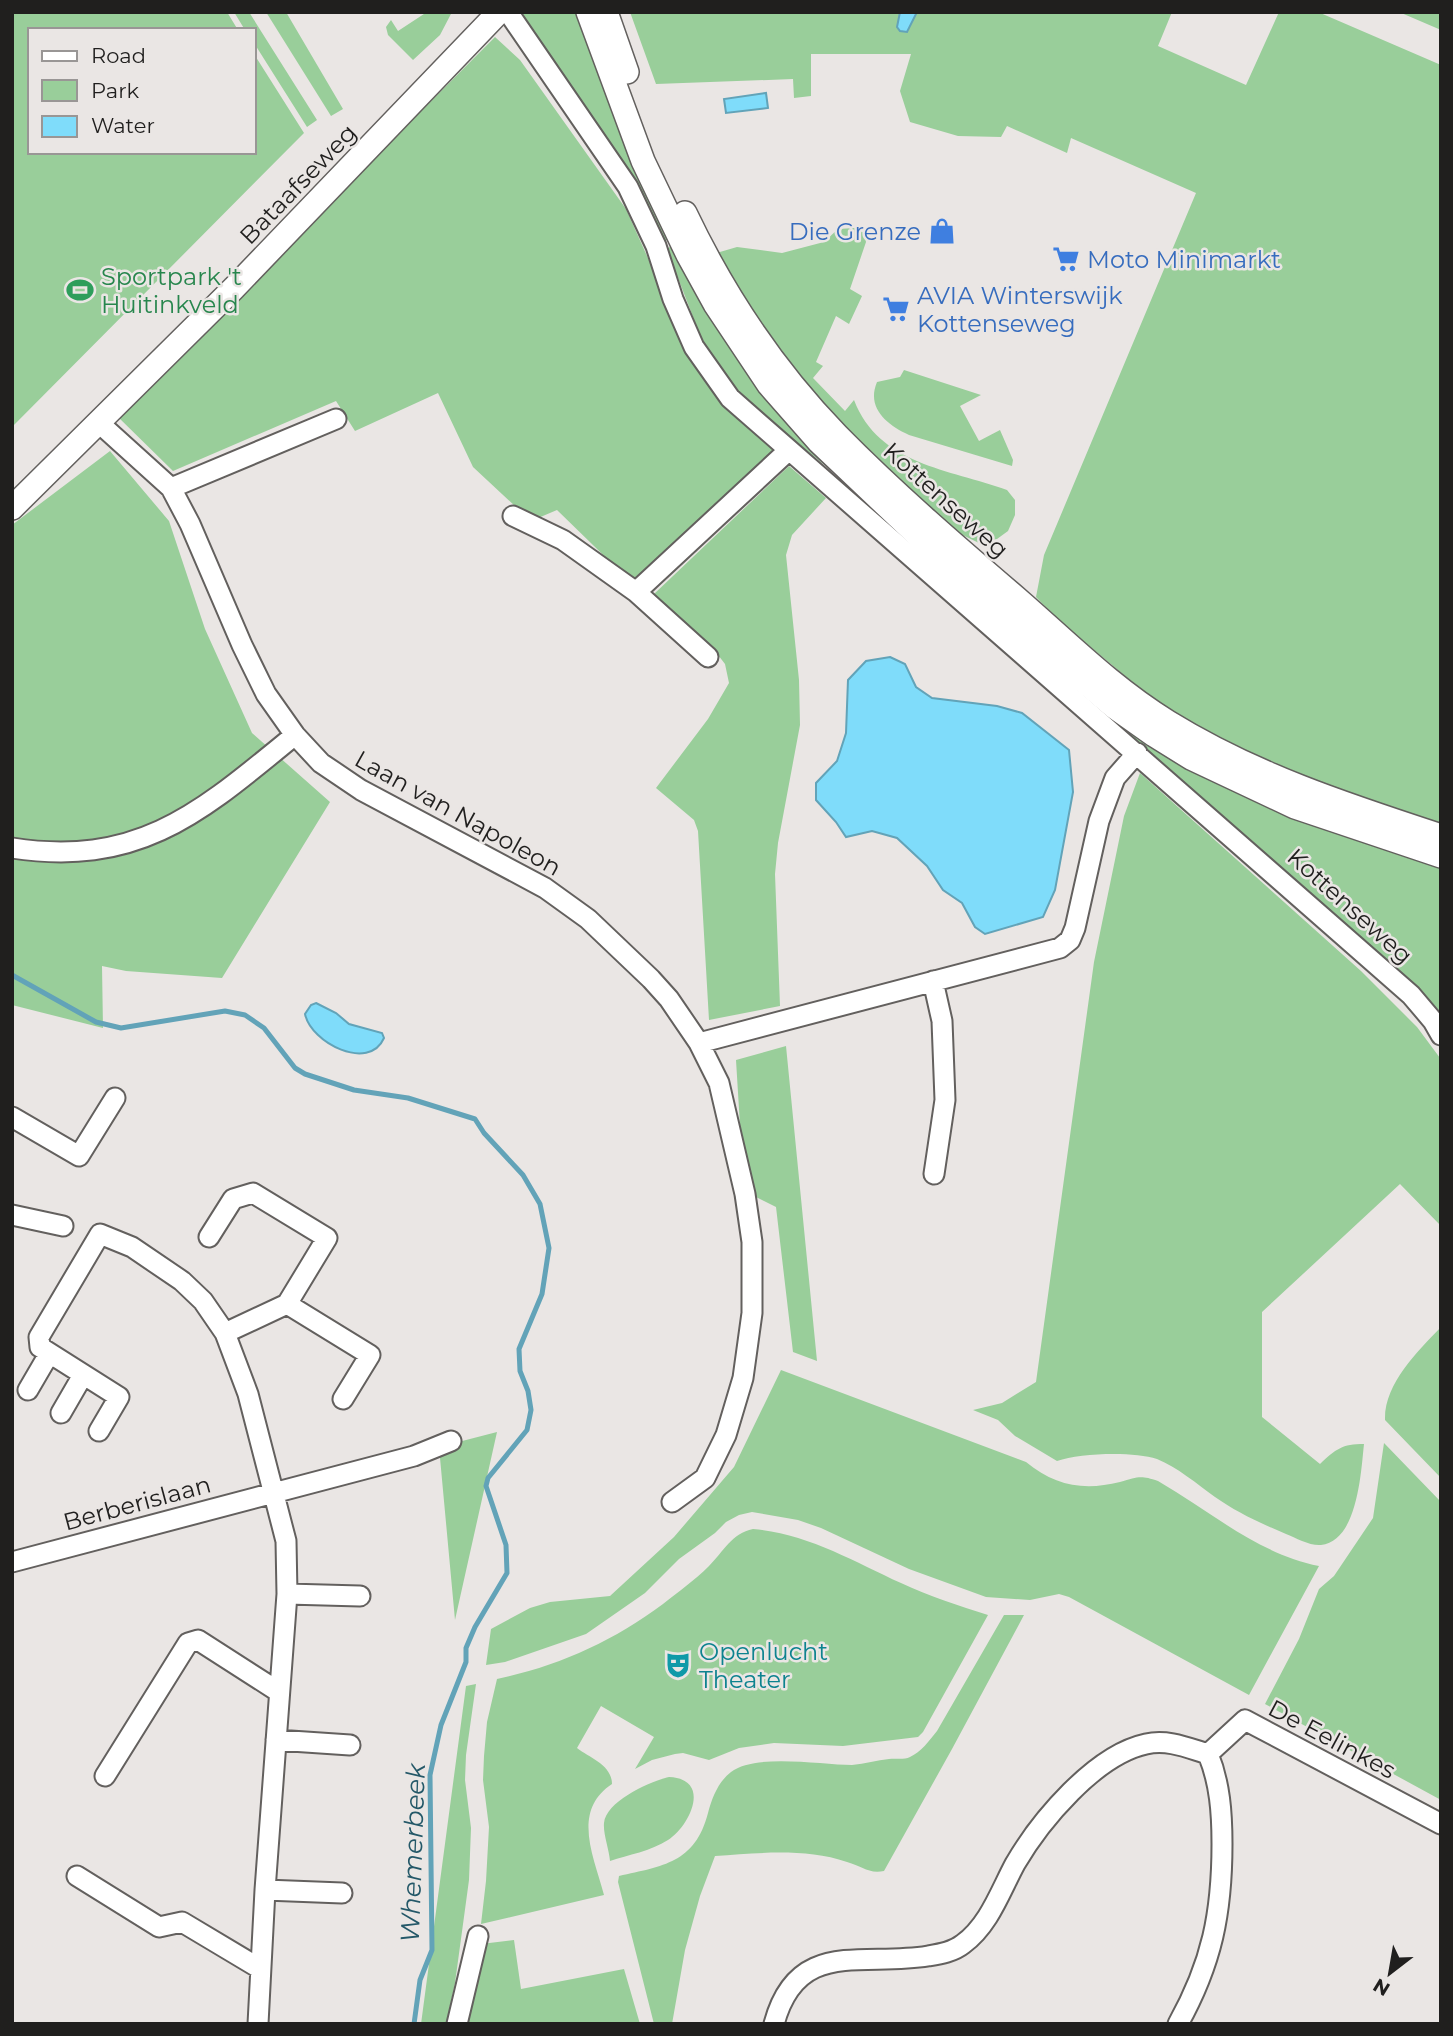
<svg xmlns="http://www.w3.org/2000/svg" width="1453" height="2036" viewBox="0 0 1453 2036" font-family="Montserrat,sans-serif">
  <rect width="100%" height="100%" fill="#eae6e4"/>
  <!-- green -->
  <path fill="#99ce9a" d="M 12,12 L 227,12 L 238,30 L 30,30 L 30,152 L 254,152 L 254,54 L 304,133 L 12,427 Z
    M 234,12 L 249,12 L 317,120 L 307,127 L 254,43 L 254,30 L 245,30 Z
    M 266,12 L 286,12 L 343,109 L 331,116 Z
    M 427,12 L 452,12 L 440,35 L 413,60 L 388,35 L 386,27 L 391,20 L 398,31 Z
    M 523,12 L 582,12 L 670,237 L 668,240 L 663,241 L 524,20 Z
    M 630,12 L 900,12 L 898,18 L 900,31 L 907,32 L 917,12 L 1172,12 L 1158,46 L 1246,85 L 1279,12 L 1318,12 L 1441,65 L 1441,824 C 1341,793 1239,760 1153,699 C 1135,685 1117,669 1100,655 C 1078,636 1055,618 1036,597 L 1044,555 L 1196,193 L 1071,138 L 1067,153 L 1007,126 L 1001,137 L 958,136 L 910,122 L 900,91 L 911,54 L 811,54 L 811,96 L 794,98 L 793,79 L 656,84 Z
    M 1399,12 L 1441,12 L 1441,30 Z
    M 495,37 L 520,60 L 626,209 L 694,361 L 777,447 L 632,583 L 557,510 L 531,521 L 473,467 L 438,393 L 355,431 L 336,401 L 173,471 L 117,416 Z
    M 855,228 L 864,233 L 866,242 L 850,289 L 862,296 L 849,324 L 836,316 L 816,362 L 823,366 L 813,378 L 845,411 L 854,400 C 879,465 949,469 1007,490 L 1015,500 L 1015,515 L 1008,531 L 997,539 L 979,543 L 944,526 L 811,398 L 713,254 L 737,247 L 782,253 L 824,242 L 838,229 Z
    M 672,246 L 854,489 L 735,392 L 705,348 L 668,252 L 668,248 Z
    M 904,370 L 981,395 L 960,406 L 979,441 L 1000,430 L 1013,460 L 1012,466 L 909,435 C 887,425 866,408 877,382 L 900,377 Z
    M 110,451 L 169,521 L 205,629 L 252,733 L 330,802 L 222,978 L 126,971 L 102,966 L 103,1028 L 12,1005 L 12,525 Z
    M 789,466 L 826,498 L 792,535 L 786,555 L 799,680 L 800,725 L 778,843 L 775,874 L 780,1006 L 709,1020 L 698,831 L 694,820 L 656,788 L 708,719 L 729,683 L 725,664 L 715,651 L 654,594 Z
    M 1008,627 L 1441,862 L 1441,1021 L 1406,982 L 1252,841 L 1160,764 Z
    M 1140,773 L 1361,971 L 1417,1027 L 1440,1058 L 1441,1226 L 1400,1184 L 1262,1312 L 1262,1417 L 1320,1464 C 1336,1449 1342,1444 1364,1444 C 1361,1471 1358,1541 1321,1545 C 1310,1546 1296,1538 1286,1534 C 1262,1524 1236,1512 1215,1497 C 1197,1484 1177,1467 1157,1459 C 1133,1451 1080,1453 1057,1461 L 1015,1436 L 998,1420 L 973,1410 L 1002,1403 L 1036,1382 L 1094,962 L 1124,816 Z
    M 786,1046 L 817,1361 L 793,1352 L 776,1207 L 744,1191 L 736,1060 Z
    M 1441,1327 L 1441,1478 L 1385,1420 C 1384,1384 1417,1352 1441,1327 Z
    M 781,1370 L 1026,1462 C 1055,1486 1084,1491 1120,1482 C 1138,1477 1140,1475 1158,1481 C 1210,1511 1258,1554 1319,1566 L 1249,1695 L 1069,1597 L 1059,1594 L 1030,1600 L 986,1597 L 909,1569 L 821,1528 L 798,1520 L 752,1512 L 739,1515 L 726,1522 L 715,1533 L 679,1559 L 645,1593 L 586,1634 L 505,1662 L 486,1665 L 491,1629 L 530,1608 L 550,1602 L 610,1596 L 674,1537 L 734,1467 Z
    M 497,1432 L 455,1620 L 439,1447 Z
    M 1384,1443 L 1441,1502 L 1441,1800 L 1265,1704 L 1299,1639 L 1319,1589 L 1334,1576 L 1373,1518 Z
    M 753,1529 C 806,1533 853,1561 901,1583 C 929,1596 959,1606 988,1615 L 923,1732 L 918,1737 L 843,1746 L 774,1743 L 739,1748 L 709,1760 L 683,1753 L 675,1754 L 652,1760 L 635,1769 L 654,1737 L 601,1706 L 577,1748 C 590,1758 612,1765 612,1784 C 571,1811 594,1857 604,1895 L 481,1924 L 486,1881 L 489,1827 L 483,1780 L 484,1756 L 487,1722 L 497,1679 C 558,1666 612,1642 663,1604 C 678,1592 695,1580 709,1566 C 723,1552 732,1533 753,1529 Z
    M 1004,1615 L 1024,1615 L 952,1749 L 884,1871 C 868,1874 862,1866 847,1862 C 805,1848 759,1853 715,1856 L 700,1896 L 685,1950 L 672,2024 L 654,2024 L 618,1882 L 619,1876 C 663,1866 695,1863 708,1813 C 712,1798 718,1782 731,1772 C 755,1753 822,1765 852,1765 C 865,1764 877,1760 889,1759 C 896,1758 904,1760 910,1757 C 921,1752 929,1741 937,1731 Z
    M 476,1684 L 466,1755 L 465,1780 L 471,1828 L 469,1880 L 455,1983 L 446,2024 L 421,2024 L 466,1686 Z
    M 669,1777 C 713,1779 689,1827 668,1840 C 651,1851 628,1855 610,1861 C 609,1849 603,1834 604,1823 C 606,1801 651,1781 669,1777 Z
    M 514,1940 L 521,1989 L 624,1969 L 640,2024 L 460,2024 L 481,1944 Z"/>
  <!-- water -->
  <path fill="#7fdcfa" stroke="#62a3b8" stroke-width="2" d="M 900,12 L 917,12 L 907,32 L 900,31 L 897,27 Z
    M 766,93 L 768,108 L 726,113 L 724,99 Z
    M 890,657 L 905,664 L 916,687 L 932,698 L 997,706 L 1022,713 L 1069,750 L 1073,792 L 1055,890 L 1043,917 L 985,934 L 975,927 L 962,903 L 943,890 L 927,866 L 897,838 L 872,831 L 846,837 L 836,822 L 816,800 L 816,783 L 837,761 L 846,733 L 848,680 L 866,661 Z
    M 316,1003 L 336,1013 L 349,1024 L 382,1033 L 384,1038 C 369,1072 311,1043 305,1014 L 311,1005 Z"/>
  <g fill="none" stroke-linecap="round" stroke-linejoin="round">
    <!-- stream -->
    <path stroke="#62a3b8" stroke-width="5" d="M 12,975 L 96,1022 L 121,1028 L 225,1011 L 245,1015 L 264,1028 L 295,1068 L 305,1074 L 354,1090 L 408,1098 L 475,1119 L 484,1133 L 523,1175 L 540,1204 L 549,1248 L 542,1294 L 519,1349 L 520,1371 L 528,1391 L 531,1410 L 527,1430 L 488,1478 L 486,1486 L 506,1545 L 507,1573 L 475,1627 L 466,1648 L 466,1662 L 441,1725 L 430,1775 L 432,1950 L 420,1980 L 414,2024"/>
    <!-- minor casing -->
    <g stroke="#63605e" stroke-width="23">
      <path id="minor" d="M 508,12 L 628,187 L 656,246 L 673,299 L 694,347 L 730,398 L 1411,995 L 1433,1021 L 1441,1035
        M 98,422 L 171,488 L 190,524 L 242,645 L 266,694 L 295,735 L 321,763 L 361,790 L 545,888 L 588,919 L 651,979 L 669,999 L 699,1043 L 719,1083 L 745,1194 L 752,1242 L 752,1313 L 743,1378 L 726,1435 L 705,1478 L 672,1502
        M 171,488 L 336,419
        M 513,516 L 563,540 L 636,592 L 708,657
        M 636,592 L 789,450
        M 12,848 C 141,868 203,810 295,735
        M 933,981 L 942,1021 L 945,1100 L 934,1174
        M 699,1043 L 1060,948 L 1070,940 L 1075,928 L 1099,821 L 1115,778 L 1137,753
        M 12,1117 L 79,1156 L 115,1098
        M 12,1215 L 63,1226
        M 209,1237 L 233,1199 L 253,1193 L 327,1238 L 287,1304 L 225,1333
        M 287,1304 L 370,1355 L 343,1399
        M 28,1390 L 49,1354
        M 61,1413 L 83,1375
        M 99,1431 L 119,1397 L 40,1347 L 39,1337 L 100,1234 L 132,1247 L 182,1281 L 203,1301 L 225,1333 L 248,1394 L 286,1541 L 287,1594 L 265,1890 L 258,2024
        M 12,1562 L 414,1456 L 451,1441
        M 287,1594 L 360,1596
        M 276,1740 L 350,1745
        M 1208,1754 L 1245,1720 L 1441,1824
        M 105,1776 L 188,1643 L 198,1640 L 279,1692
        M 77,1876 L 159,1927 L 182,1922 L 259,1968
        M 265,1890 L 342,1893
        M 457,2024 L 478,1936
        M 774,2024 C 797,1938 862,1967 928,1956 C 940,1954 953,1952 963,1944 C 989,1925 1000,1892 1015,1864 C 1040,1821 1095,1755 1146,1744 C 1168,1739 1188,1748 1208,1754 C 1220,1783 1222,1813 1222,1844 C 1222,1913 1212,1963 1178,2024"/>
    </g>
    <!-- major casing -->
    <g stroke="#63605e" stroke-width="26">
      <path id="major" d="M 588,12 L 643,161 L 688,255 L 715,304 L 769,385 L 819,442 L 969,584 L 1113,706 L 1154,735 L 1191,758 L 1295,807 L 1441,856
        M 606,12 L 627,72
        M 685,213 C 723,293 775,371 837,435 C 895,494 958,548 1021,602 C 1068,643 1114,689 1168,722 C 1254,775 1346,805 1441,836
        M 12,508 L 234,288 L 499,12"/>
    </g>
    <!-- minor -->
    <use href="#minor" stroke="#fff" stroke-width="19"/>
    <!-- major -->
    <use href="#major" stroke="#fff" stroke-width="23"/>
  </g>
  <!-- icons -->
  <defs>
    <g id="shop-bare" transform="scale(2.1)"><path d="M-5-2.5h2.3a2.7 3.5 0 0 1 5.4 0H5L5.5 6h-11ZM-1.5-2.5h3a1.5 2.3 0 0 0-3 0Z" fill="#3f7fe0" stroke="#eae6e4" stroke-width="2.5" paint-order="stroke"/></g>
    <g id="supermarket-bare" transform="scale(2.1)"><path d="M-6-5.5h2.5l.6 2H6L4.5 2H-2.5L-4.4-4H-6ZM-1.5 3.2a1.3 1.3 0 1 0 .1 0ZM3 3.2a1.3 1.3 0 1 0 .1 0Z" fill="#3f7fe0" stroke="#eae6e4" stroke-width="2.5" paint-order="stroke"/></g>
    <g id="stadium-bare" transform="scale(2.1)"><path d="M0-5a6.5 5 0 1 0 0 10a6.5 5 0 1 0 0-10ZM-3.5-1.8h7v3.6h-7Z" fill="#2e9e5b" stroke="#eae6e4" stroke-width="2.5" paint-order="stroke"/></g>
    <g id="theatre-bare" transform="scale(2.1)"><path d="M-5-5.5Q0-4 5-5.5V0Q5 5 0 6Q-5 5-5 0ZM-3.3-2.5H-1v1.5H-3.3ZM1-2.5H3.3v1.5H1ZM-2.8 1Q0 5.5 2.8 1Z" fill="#0f9aa8" stroke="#eae6e4" stroke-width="2.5" paint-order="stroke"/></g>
  </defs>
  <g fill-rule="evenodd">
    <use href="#shop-bare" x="942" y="231"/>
    <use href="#supermarket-bare" x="1066" y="259"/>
    <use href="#stadium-bare" x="80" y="290"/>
    <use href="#supermarket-bare" x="896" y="309"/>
    <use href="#theatre-bare" x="678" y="1665"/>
  </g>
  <g text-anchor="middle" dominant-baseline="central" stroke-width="5" stroke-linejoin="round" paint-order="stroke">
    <!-- street labels -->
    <g font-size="24" fill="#201f1e" stroke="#eae6e4">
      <text transform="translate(298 184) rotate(-46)">Bataafseweg</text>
      <text transform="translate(946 500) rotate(42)">Kottenseweg</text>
      <text transform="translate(458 813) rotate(29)">Laan van Napoleon</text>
      <text transform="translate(1350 906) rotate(42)">Kottenseweg</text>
      <text transform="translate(137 1503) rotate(-15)">Berberislaan</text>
      <text transform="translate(1332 1739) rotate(28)">De Eelinkes</text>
    </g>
    <!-- shop labels -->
    <g font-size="24" fill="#366cbe" stroke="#eae6e4" text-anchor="start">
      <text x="921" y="231" text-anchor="end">Die Grenze</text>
      <text x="1087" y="259">Moto Minimarkt</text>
      <text x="917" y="295">AVIA Winterswijk<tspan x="917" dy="28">Kottenseweg</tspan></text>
    </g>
    <!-- leisure labels -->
    <g font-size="24" fill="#27864d" stroke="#eae6e4" text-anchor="start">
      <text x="101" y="276">Sportpark 't<tspan x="101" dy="28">Huitinkveld</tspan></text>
    </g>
    <!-- culture labels -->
    <g font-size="24" fill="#0d838f" stroke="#eae6e4" text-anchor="start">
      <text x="699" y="1651">Openlucht<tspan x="699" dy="28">Theater</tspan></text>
    </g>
    <!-- water labels -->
    <g font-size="26" font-style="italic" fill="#245868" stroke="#eae6e4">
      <text transform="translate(413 1853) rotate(-88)">Whemerbeek</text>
    </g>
  </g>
  <!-- border -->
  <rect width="1453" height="2036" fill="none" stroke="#201f1e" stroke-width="28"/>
  <!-- legend -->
  <rect x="28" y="28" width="228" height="126" fill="#eae6e4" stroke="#999695" stroke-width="2"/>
  <rect x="42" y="51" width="35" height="10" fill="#ffffff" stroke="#999695" stroke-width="2"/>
  <text x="91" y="63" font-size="21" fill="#201f1e">Road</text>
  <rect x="42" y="80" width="35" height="21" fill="#99ce9a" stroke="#999695" stroke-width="2"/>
  <text x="91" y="98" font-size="21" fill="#201f1e">Park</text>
  <rect x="42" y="116" width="35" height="21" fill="#7fdcfa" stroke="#999695" stroke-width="2"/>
  <text x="91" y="133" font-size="21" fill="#201f1e">Water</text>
  <!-- north arrow -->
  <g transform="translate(1390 1973) rotate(211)" stroke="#eae6e4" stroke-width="5" paint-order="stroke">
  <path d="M0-5L12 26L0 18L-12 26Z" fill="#201f1e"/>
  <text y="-10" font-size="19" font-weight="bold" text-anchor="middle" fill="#201f1e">N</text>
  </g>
</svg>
